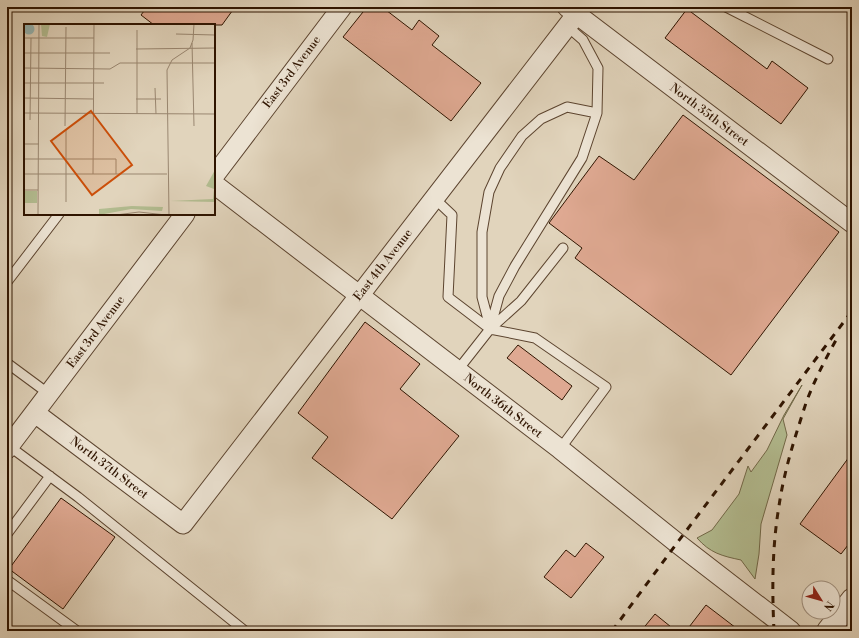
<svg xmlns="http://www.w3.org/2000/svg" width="859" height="638" viewBox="0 0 859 638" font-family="'Libre Bodoni',serif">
  <rect width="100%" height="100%" fill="#e1d4bc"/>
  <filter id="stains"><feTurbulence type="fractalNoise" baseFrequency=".005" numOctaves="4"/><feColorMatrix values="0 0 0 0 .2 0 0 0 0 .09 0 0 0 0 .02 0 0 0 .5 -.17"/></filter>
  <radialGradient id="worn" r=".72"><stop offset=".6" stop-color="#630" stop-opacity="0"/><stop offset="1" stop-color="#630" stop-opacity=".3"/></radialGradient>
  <!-- green -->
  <path fill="#b3bd91" stroke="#716848" d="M 802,385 L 783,419 L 787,435 L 761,524 L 759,554 L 755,579 L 741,560 C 722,556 710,553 697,538 L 712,530 L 739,494 L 748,466 L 751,472 L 767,450 L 784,415 Z"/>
  <!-- building -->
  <path fill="#dfa992" stroke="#2f1400" d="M 147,7 L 235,7 L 222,25 L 154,25 L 141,15 Z
    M 367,7 L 382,7 L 412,30 L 419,20 L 439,36 L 432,45 L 481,83 L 451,121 L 343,37 Z
    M 687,9 L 767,69 L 772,61 L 808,88 L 781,124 L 665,38 Z
    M 683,115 L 839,232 L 731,375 L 575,258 L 582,248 L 549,223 L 599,156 L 634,180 Z
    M 365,322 L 420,364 L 400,389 L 459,436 L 392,519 L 312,458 L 328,437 L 298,413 Z
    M 518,345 L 572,386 L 562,400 L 507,358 Z
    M 852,453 L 852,540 L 841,554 L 800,524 Z
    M 61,498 L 115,537 L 63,609 L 9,569 Z
    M 586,543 L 604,557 L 571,598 L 544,577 L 566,550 L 575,557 Z
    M 706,605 L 740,631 L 686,631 Z
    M 655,614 L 676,631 L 641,631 Z"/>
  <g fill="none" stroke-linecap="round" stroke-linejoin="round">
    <!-- service casing -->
    <g stroke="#5c442f" stroke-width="11">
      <path id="service" d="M 726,7 L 828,59
        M 434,198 L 452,215 L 448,297 L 490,329 L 457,371
        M 7,282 L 59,214
        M 490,327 L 482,297 L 482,232 L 489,192 L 500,168 L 522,136 L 541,119 L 567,107 L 597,113
        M 490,329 L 499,296 L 515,266 L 582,158 L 597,113 L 598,68 L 583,40 L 567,26
        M 490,329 L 535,338 L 606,387 L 560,449
        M 490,329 L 521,301 L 563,248
        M 7,363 L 49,394
        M 9,446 L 78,497 L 245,631
        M 7,534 L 50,476
        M 7,580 L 77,631"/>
    </g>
    <!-- minor casing -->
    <g stroke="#5c442f" stroke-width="21">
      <path id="minor" d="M 567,7 L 852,223
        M 214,176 L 342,7
        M 214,184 L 560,449 L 677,543 L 791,631
        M 35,413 L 183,524 L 582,7
        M 7,449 L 185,214"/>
    </g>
    <!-- tertiary casing -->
    <g stroke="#5c442f" stroke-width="24">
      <path id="tertiary" d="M 828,631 L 852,600"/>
    </g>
    <!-- service -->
    <use href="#service" stroke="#ece3d3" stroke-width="9"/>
    <!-- minor -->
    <use href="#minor" stroke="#ece3d3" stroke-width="19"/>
    <!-- tertiary -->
    <use href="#tertiary" stroke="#ece3d3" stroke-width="22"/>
    <!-- rail -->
    <path stroke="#2f1400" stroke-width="3" stroke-dasharray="7 7" stroke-linecap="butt" d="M 612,631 L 677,543 L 852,311
      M 774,631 C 772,590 772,547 779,506 C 784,471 795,437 806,403 C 814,381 825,360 836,340"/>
  </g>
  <g text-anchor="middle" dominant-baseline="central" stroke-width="4" stroke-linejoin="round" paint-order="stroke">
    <!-- street labels -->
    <g font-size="12" fill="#2f1400" stroke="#ece3d3">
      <text transform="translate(292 72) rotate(-53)">East 3rd Avenue</text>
      <text transform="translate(709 115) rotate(37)">North 35th Street</text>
      <text transform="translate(383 265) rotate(-52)">East 4th Avenue</text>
      <text transform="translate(96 332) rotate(-53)">East 3rd Avenue</text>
      <text transform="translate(503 406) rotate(38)">North 36th Street</text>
      <text transform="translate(109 468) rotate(37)">North 37th Street</text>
    </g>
  </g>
  <!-- overview -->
  <g transform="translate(24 24)">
    <rect width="191" height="191" fill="#e1d4bc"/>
    <path d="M 17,0 L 26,0 L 23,13 L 18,12 ZM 191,146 L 191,178 L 146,177 L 189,175 L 190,165 L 182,162 ZM 0,167 L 13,167 L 13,179 L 0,179 ZM 108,182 L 139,183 L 138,187 L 107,185 L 75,191 L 75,185 Z" fill="#b3bd91"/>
    <path d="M-0.5 5a5.5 5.5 0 1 1 11 0a5.5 5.5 0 1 1-11 0Z" fill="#95b7b6"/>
    <path fill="none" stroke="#9a8771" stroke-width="1" d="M 152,10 L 191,11M 0,14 L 70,14M 168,19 L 170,102M 112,25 L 191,24M 0,29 L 86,29M 0,44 L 86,45 L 96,39 L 191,39M 0,59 L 80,59M 131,64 L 132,90M 0,74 L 70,75M 112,75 L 137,75M 0,89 L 191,90M 113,90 L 113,6M 6,96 L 7,14M 41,102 L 42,3M 42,106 L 42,178M 0,120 L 15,120M 0,135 L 92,135 L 92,150M 0,150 L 143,150M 69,150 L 70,0M 0,166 L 14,166M 14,191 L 15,0M 92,191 L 115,188 L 142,191M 145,191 L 143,46 L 148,36 L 166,24 L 169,16 L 170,0"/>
    <path fill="#cc4f0a" fill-opacity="0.15" stroke="#cc4f0a" stroke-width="2" d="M 67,87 L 108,141 L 68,171 L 27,117 Z"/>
    <rect width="191" height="191" fill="none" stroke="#2f1400" stroke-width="2"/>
  </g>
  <!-- margin -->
  <rect width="859" height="638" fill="none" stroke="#e1d4bc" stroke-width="24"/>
  <rect x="8" y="8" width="843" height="622" fill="none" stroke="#2f1400" stroke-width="2"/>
  <rect x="12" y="12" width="835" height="614" fill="none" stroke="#2f1400"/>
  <!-- north arrow -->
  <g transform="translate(821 600) rotate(127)"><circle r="19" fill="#ece3d3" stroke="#a0907f"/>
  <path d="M0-3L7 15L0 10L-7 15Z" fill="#8f2418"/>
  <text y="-6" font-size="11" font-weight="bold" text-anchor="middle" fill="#2f1400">N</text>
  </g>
  <rect width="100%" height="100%" filter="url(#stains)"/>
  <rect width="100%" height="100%" fill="url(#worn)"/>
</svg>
